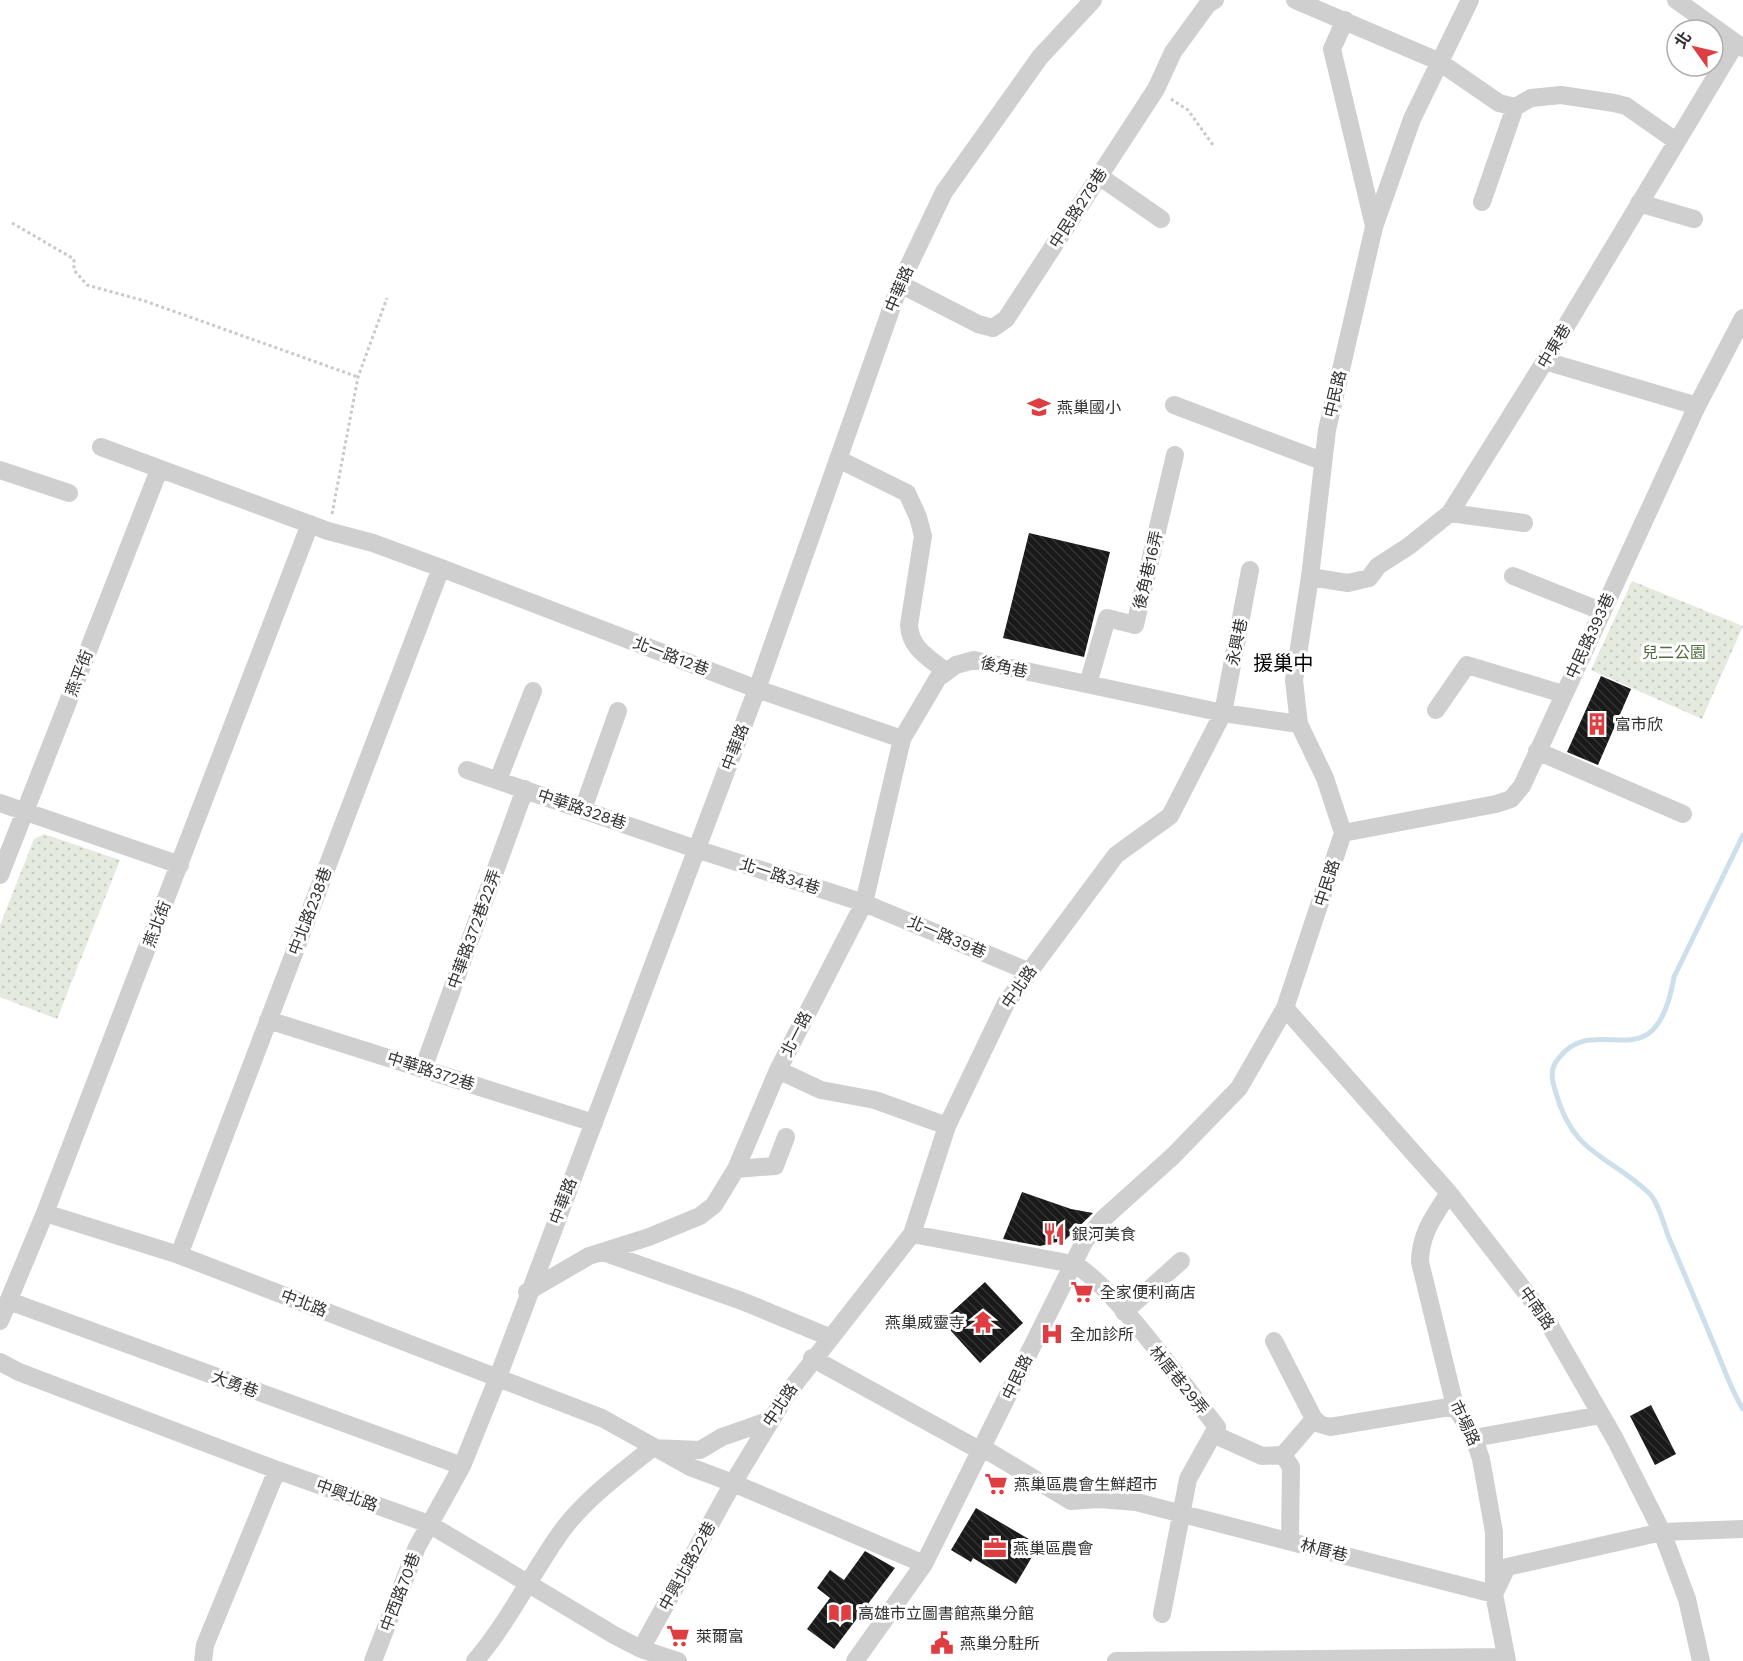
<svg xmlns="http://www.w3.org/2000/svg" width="1743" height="1661" viewBox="0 0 1743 1661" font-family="'Work Sans','Noto Sans TC',sans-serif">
  <defs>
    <pattern id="park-dots" width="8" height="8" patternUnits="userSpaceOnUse" patternTransform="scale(1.5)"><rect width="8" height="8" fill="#e4eade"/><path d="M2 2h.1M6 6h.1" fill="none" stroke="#c4c9bf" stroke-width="1.8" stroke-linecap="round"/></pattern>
    <pattern id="building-back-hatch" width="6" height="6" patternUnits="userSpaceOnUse" patternTransform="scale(1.5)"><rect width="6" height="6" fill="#191919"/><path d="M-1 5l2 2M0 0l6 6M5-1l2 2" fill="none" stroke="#323232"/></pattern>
  </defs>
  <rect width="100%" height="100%" fill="#fff"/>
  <!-- park -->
  <path fill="url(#park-dots)" d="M 1632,581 L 1743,626 L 1702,719 L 1591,670 Z
    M 44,834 L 120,860 L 57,1019 L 0,997 L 0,925 L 34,839 Z"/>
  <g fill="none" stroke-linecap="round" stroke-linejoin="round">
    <!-- stream -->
    <path stroke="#cedfec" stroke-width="5" d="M 1743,835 L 1674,977 C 1655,1088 1597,1007 1558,1059 C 1549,1070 1552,1081 1556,1093 C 1573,1155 1609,1155 1649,1193 C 1659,1203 1664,1226 1669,1238 C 1685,1275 1700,1311 1715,1347 C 1724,1368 1731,1390 1743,1409"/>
  </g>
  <!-- building -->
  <path fill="url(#building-back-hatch)" d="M 1029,533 L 1110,552 L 1084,657 L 1003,638 Z
    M 1601,676 L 1631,689 L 1598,765 L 1567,752 Z
    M 1022,1192 L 1071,1209 L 1093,1213 L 1065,1240 L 1040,1246 L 1003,1239 Z
    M 985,1282 L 1023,1323 L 980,1363 L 942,1321 Z
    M 1651,1405 L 1676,1454 L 1655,1465 L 1630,1416 Z
    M 976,1508 L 1039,1545 L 1016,1584 L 973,1558 L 971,1562 L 951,1550 Z
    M 865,1551 L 895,1568 L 834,1649 L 807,1629 L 830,1598 L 817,1588 L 830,1570 L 844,1580 Z"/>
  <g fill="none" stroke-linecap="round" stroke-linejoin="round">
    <!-- path -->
    <path stroke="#c9c9c9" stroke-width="3" stroke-dasharray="3 3" stroke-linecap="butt" d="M 1171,99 L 1188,110 L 1213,145
      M 12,223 L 74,259 L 74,270 L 87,285 L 145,301 L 358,377
      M 332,514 L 358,377 L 387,298"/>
    <!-- minor -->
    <path stroke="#cfcfcf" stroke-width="18" d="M 1295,0 L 1438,61 L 1499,103 L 1515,107 L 1531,98 L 1561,95 L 1614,103 L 1626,106 L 1676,141
      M 1676,0 L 1743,48
      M 1345,20 L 1332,49 L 1374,226
      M 1099,176 L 1161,219
      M 1482,202 L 1515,107
      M 1639,203 L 1694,219
      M 900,284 L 978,324 L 993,328 L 1006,319 L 1156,89 L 1173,52 L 1208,4 L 1215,0
      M 1545,361 L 1697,406
      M 1174,405 L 1322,461
      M 101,447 L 328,531 L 373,543 L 441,568 L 757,689 L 902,739
      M 838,459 L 907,493 L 918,517 L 923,536 L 909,625 C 910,648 928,657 945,671
      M 0,470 L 69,493
      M 1450,513 L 1524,523
      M 1513,576 L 1601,611
      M 1310,577 L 1348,583 L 1369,578 L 1378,566 L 1409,546 L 1450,513 L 1545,361 L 1736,43
      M 1088,684 L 1107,618 L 1135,625 L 1175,455
      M 1436,710 L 1467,665 L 1563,694
      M 1537,751 L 1683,814
      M 467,770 L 696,849 L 864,903 L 1030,972
      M 498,780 L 533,691
      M 0,803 L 180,865
      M 583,809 L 618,711
      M 1343,833 L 1496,804 L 1511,799 L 1522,786 L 1697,406 L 1743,318
      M 0,875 L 159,470
      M 1285,1008 L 1449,1193 L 1545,1317 L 1615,1439 L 1662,1532 L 1687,1599 L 1701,1661
      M 268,1020 L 594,1123
      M 423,1069 L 525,789
      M 778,1070 L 821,1090 L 875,1100 L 947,1126
      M 736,1169 L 775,1166 L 786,1137
      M 1449,1193 C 1434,1216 1420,1234 1420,1262 L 1455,1406 L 1474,1438 L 1481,1459 L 1494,1532 L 1494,1594 L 1507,1661
      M 45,1213 L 179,1255 L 602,1418 L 690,1467 L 733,1483 L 787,1394 L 912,1234 L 947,1126 L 1006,1003 L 1116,855 L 1170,816 L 1223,713 L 1250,570
      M 912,1234 L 1073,1264 C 1108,1279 1189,1392 1217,1427 L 1188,1479 L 1162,1614
      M 603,1252 L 742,1301 L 829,1337
      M 179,1255 L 441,568
      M 527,1292 L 589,1256 L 649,1237 L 700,1216 L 714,1205 L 736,1169 L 778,1070 L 864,903 L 902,739 L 938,678 L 956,665 L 974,660 L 1223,713 L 1299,724
      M 9,1301 L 462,1466
      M 1124,1312 L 1181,1261
      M 0,1321 L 45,1213 L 310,524
      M 1274,1341 L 1314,1419 L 1320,1424 L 1330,1427 L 1455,1406
      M 812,1358 L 981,1451
      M 0,1362 L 19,1372 L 277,1470 L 429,1524 L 614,1635 L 641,1649 L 678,1661
      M 1215,1435 L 1262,1456 L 1283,1455 L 1291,1467 L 1290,1541
      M 1474,1438 L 1601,1415
      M 983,1448 L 1071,1501 L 1099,1499 L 1136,1502 L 1494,1594 L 1507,1567 L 1662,1532 L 1743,1529
      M 1283,1455 L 1314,1419
      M 641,1649 L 733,1483 L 924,1564
      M 203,1661 L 205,1645 L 277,1470
      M 373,1661 L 417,1547 L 462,1466 L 498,1377 L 757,689 L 900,284 L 944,192 L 1040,57 L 1093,0
      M 475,1661 C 509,1622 533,1570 564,1528 C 589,1496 621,1473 652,1448 L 700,1450 L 722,1437 L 768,1421
      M 855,1661 L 924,1564 L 1084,1242 L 1103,1219 L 1173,1156 L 1239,1088 L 1285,1008 L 1343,833 L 1325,778 L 1299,724 L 1294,680 L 1310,577 L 1327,430 L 1374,227 L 1412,119 L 1470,0
      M 1116,1661 L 1506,1657"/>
  </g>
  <!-- icons -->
  <defs>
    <g id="school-bare" transform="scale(1.8)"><path d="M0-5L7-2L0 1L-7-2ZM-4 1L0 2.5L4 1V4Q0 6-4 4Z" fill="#de3e42" stroke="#fff" stroke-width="2.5" paint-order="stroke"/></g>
    <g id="building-bare" transform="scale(1.8)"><path d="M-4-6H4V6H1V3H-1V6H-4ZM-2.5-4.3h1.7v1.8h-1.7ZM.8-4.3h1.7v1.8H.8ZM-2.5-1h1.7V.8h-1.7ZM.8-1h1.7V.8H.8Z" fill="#de3e42" stroke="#fff" stroke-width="2.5" paint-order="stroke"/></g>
    <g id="restaurant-bare" transform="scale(1.8)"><path d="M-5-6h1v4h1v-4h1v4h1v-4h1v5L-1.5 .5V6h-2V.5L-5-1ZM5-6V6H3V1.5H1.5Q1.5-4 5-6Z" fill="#de3e42" stroke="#fff" stroke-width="2.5" paint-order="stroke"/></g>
    <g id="supermarket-bare" transform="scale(1.8)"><path d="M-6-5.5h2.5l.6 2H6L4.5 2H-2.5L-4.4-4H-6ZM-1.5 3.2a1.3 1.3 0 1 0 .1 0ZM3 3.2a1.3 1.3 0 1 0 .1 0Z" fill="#de3e42" stroke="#fff" stroke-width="2.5" paint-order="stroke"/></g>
    <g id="temple-bare" transform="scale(1.8)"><path d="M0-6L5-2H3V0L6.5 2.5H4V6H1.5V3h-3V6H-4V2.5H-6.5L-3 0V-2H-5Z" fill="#de3e42" stroke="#fff" stroke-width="2.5" paint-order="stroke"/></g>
    <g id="hospital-bare" transform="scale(1.8)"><path d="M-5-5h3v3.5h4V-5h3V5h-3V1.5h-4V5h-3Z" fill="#de3e42" stroke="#fff" stroke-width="2.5" paint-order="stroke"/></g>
    <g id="office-bare" transform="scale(1.8)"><path d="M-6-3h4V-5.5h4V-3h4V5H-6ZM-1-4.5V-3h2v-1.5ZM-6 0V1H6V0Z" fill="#de3e42" stroke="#fff" stroke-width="2.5" paint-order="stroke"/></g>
    <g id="library-bare" transform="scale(1.8)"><path d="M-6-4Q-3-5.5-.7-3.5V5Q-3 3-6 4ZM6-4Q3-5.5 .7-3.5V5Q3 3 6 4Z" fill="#de3e42" stroke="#fff" stroke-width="2.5" paint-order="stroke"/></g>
    <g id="civic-bare" transform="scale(1.8)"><path d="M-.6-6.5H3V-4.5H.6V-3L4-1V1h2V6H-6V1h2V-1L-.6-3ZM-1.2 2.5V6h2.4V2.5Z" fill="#de3e42" stroke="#fff" stroke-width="2.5" paint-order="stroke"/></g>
  </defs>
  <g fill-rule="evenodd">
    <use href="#school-bare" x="1039" y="407"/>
    <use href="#building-bare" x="1597" y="724"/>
    <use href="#restaurant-bare" x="1054" y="1234"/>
    <use href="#supermarket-bare" x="1082" y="1292"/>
    <use href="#temple-bare" x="983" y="1322"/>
    <use href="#hospital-bare" x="1052" y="1334"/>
    <use href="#supermarket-bare" x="996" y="1484"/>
    <use href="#office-bare" x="995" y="1548"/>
    <use href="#library-bare" x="840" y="1613"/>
    <use href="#supermarket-bare" x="678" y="1636"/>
    <use href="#civic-bare" x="942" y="1643"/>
  </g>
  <g text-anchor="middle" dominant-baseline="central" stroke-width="6" stroke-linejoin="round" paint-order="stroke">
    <!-- street labels -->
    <g font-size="16" fill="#323232" stroke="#fff">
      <text transform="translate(1078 208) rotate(-57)">中民路278巷</text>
      <text transform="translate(899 289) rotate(-67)">中華路</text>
      <text transform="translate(1554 346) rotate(-59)">中東巷</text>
      <text transform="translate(1335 394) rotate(-77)">中民路</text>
      <text transform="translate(1148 570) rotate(-77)">後角巷16弄</text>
      <text transform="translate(1590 636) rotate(-65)">中民路393巷</text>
      <text transform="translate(1237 642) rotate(-79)">永興巷</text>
      <text transform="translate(671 656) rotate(21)">北一路12巷</text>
      <text transform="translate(1004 667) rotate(12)">後角巷</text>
      <text transform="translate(79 673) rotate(-69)">燕平街</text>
      <text transform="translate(735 747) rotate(-69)">中華路</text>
      <text transform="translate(582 809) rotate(19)">中華路328巷</text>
      <text transform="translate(780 876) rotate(18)">北一路34巷</text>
      <text transform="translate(1327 883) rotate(-72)">中民路</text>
      <text transform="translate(310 911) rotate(-69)">中北路238巷</text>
      <text transform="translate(157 924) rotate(-69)">燕北街</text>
      <text transform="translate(474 929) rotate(-70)">中華路372巷22弄</text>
      <text transform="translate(947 937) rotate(23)">北一路39巷</text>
      <text transform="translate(1019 987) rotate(-55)">中北路</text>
      <text transform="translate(796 1034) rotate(-63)">北一路</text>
      <text transform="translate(431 1071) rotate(18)">中華路372巷</text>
      <text transform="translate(563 1201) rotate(-69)">中華路</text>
      <text transform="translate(304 1303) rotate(21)">中北路</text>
      <text transform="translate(1537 1308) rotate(55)">中南路</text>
      <text transform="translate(1017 1377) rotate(-64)">中民路</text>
      <text transform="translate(1179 1380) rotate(51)">林厝巷29弄</text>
      <text transform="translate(235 1384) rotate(20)">大勇巷</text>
      <text transform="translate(780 1405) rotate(-56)">中北路</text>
      <text transform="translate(1465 1423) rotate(65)">市場路</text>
      <text transform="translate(347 1495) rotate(20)">中興北路</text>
      <text transform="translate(1324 1550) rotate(14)">林厝巷</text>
      <text transform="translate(687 1566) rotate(-61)">中興北路22巷</text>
      <text transform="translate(400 1592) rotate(-69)">中西路70巷</text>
    </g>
    <!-- poi labels -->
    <g font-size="16" fill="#323232" stroke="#fff" text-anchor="start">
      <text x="1057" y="407">燕巢國小</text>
      <text x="1615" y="724">富市欣</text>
      <text x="1072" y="1234">銀河美食</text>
      <text x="1100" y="1292">全家便利商店</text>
      <text x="965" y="1322" text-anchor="end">燕巢威靈寺</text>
      <text x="1070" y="1334">全加診所</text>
      <text x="1014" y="1484">燕巢區農會生鮮超市</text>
      <text x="1013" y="1548">燕巢區農會</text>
      <text x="858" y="1613">高雄市立圖書館燕巢分館</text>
      <text x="696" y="1636">萊爾富</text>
      <text x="960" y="1643">燕巢分駐所</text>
    </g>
    <!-- park labels -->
    <g font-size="16" fill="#536c40" stroke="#fff">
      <text x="1674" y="652">兒二公園</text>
    </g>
    <!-- quarter labels -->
    <g font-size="20" fill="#000" stroke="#fff">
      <text x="1283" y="663">援巢中</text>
    </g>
  </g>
  <!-- north arrow -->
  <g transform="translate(1695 48) rotate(304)"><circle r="28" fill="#ffffff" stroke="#adadad" stroke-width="1.5"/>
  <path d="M0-4.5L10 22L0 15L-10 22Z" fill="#de3e42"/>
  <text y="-9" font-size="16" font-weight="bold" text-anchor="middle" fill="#323232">北</text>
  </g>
</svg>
